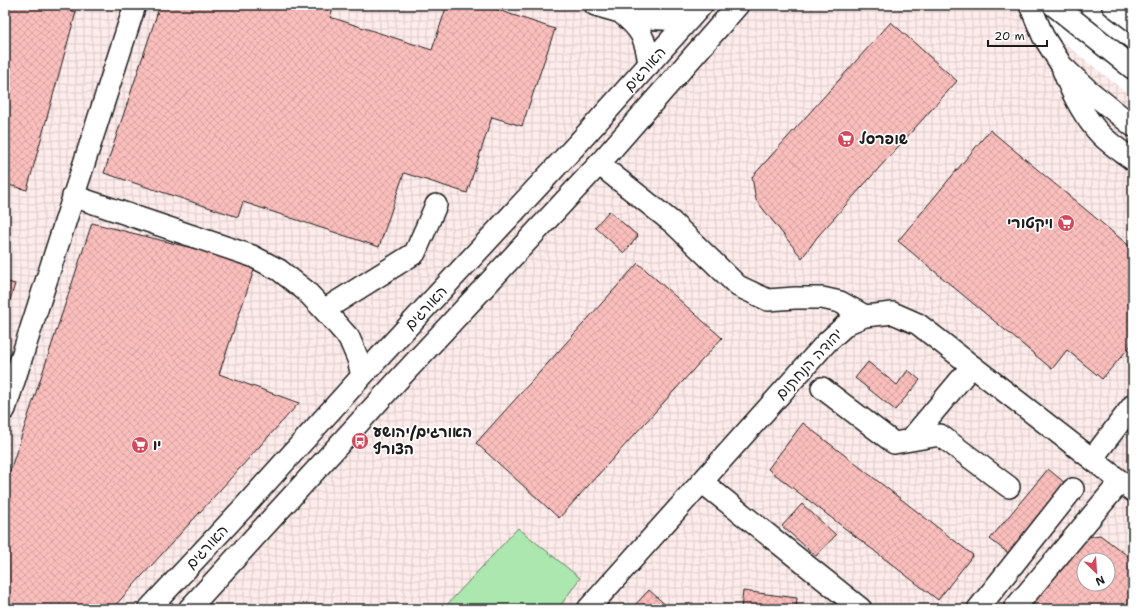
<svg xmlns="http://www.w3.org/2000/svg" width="1138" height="614" viewBox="0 0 1138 614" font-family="'Shantell Sans','Playpen Sans Hebrew',sans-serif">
  <defs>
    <pattern id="industrial-grid" width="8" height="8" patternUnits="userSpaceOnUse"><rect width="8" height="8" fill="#feeceb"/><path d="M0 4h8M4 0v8" fill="none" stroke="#d9cac9"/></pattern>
    <pattern id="building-cross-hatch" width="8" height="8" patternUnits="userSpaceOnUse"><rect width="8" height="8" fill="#fabebc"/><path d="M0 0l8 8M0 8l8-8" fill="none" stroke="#d6a3a1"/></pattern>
  </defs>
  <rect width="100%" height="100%" fill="#fff"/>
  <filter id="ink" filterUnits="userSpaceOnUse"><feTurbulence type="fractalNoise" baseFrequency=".025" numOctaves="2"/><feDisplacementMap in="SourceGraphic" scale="8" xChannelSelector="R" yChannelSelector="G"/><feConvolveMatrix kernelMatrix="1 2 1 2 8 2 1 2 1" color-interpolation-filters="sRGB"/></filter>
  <g filter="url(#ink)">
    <!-- industrial -->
    <path fill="url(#industrial-grid)" fill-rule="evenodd" d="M 5,5 L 1017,5 L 1133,98 L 1133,609 L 5,609 ZM 1084,560 L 1108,560 L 1108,584 L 1084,584 Z"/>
    <!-- green -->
    <path fill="#abe7ae" stroke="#648265" d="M 518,528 L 580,578 L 558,609 L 443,609 Z"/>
    <!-- building -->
    <path fill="url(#building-cross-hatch)" stroke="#1c1c1c" fill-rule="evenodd" d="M 5,5 L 49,5 L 76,12 L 27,190 L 5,184 Z
      M 160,5 L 334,5 L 330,17 L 432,50 L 447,5 L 483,5 L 555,29 L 522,126 L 492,117 L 467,193 L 404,173 L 379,247 L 243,202 L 238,217 L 104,173 Z
      M 891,22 L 957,81 L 818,236 L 802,258 L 756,200 L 752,177 Z
      M 990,130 L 1133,249 L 1133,343 L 1102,379 L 1067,350 L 1052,369 L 898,241 Z
      M 609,211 L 638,236 L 624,253 L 595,227 Z
      M 92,223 L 256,264 L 219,374 L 299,403 L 112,609 L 5,609 L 5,486 Z
      M 638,263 L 722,338 L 559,518 L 476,443 Z
      M 5,281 L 15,284 L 5,316 Z
      M 868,362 L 897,385 L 908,370 L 920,380 L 895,410 L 855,378 Z
      M 803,423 L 973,555 L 938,600 L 768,469 Z
      M 1048,469 L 1065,483 L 1008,553 L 990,539 Z
      M 802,504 L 836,535 L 816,556 L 782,526 Z
      M 1100,535 L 1133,560 L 1133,609 L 1021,609 L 1075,539 ZM 1084,560 L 1108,560 L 1108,584 L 1084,584 Z
      M 649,590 L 670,609 L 639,609 L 635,605 Z
      M 743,591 L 797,598 L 796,609 L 741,609 Z"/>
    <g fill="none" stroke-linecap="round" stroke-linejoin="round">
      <!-- minor casing -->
      <g stroke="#1c1c1c" stroke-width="24">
        <path id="minor" d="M 595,5 C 627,14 659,25 692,16
          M 1030,5 L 1043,36 L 1062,66 L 1088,90 L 1133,126
          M 620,12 C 641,29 646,38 649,65
          M 1063,70 C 1072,94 1083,116 1101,135 C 1110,144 1122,152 1133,160
          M 599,164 L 673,223 L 738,286 L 768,300 L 795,298 L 822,298 L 840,302 L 865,316
          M 73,196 L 252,256 L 279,270 L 306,291 L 324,310 L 349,338 L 358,359 L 362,376
          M 324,310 L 415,253 L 436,205
          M 822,388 L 894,443 L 940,435 L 1009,487
          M 5,409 L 135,5
          M 910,440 L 972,366
          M 1092,459 L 1133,405
          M 702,482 L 861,609
          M 149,609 L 244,507 L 362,376 L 581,140 L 702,5
          M 189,609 L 399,379 L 599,164 L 738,5
          M 588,609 L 827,342 L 848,323 L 865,316 L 893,313 L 918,324 L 1133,491
          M 978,609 L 1073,489
          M 1014,609 L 1121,481"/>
      </g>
      <!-- major casing -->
      <g stroke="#1c1c1c" stroke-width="25">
        <path id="major" d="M 1054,5 L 1133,68
          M 1113,5 L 1133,20"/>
      </g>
      <!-- minor -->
      <use href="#minor" stroke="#fff" stroke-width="21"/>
      <!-- major -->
      <use href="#major" stroke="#fff" stroke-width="22"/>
    </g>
  </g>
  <!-- icons -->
  <defs>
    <g id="supermarket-disc" transform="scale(0.9)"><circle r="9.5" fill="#d1495b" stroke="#fff"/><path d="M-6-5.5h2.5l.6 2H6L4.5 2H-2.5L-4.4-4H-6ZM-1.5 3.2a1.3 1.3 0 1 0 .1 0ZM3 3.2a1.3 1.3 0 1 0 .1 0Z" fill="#fff"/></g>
    <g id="bus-disc" transform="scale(0.9)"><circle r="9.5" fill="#d1495b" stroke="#fff"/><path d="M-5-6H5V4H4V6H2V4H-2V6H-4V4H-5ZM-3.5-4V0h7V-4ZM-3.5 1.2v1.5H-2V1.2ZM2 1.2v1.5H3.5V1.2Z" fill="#fff"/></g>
  </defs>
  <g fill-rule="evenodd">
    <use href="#supermarket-disc" x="846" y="139"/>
    <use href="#supermarket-disc" x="1066" y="223"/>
    <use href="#bus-disc" x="360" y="441"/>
    <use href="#supermarket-disc" x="140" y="445"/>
  </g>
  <g text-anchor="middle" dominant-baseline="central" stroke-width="3.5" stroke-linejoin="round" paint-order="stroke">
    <!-- street labels -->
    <g font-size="15" fill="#1c1c1c" stroke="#fff">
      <text transform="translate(645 69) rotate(-48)">האורגים</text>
      <text transform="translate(426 308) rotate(-47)">האורגים</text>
      <text transform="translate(809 364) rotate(-47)">יהודה הנחתום</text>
      <text transform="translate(207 547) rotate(-47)">האורגים</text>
    </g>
    <!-- poi labels -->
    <g font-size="15" font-weight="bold" fill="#1c1c1c" stroke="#fff" text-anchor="start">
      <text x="859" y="139">שופרסל</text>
      <text x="1053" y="223" text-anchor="end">ויקטורי</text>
      <text x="373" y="432">האורגים/יהושע<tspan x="373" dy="17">הצורף</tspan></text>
      <text x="153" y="445">יו</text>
    </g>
  </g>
  <!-- margin -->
  <rect width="1138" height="614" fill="none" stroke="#fff" stroke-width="20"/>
  <rect x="10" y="10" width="1118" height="594" fill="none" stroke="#1c1c1c" stroke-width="1.5" filter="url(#ink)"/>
  <!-- north arrow -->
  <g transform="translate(1096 572) rotate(155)"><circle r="19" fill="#ffffff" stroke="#a4a4a4"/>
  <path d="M0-3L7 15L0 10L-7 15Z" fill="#d1495b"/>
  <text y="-6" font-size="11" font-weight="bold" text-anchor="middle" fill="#1c1c1c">N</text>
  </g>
  <!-- scale -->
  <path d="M988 40v6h59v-6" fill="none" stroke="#1c1c1c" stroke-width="2"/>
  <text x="994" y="40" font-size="12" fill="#1c1c1c" stroke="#ffffff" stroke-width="3" paint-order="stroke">20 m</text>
</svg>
